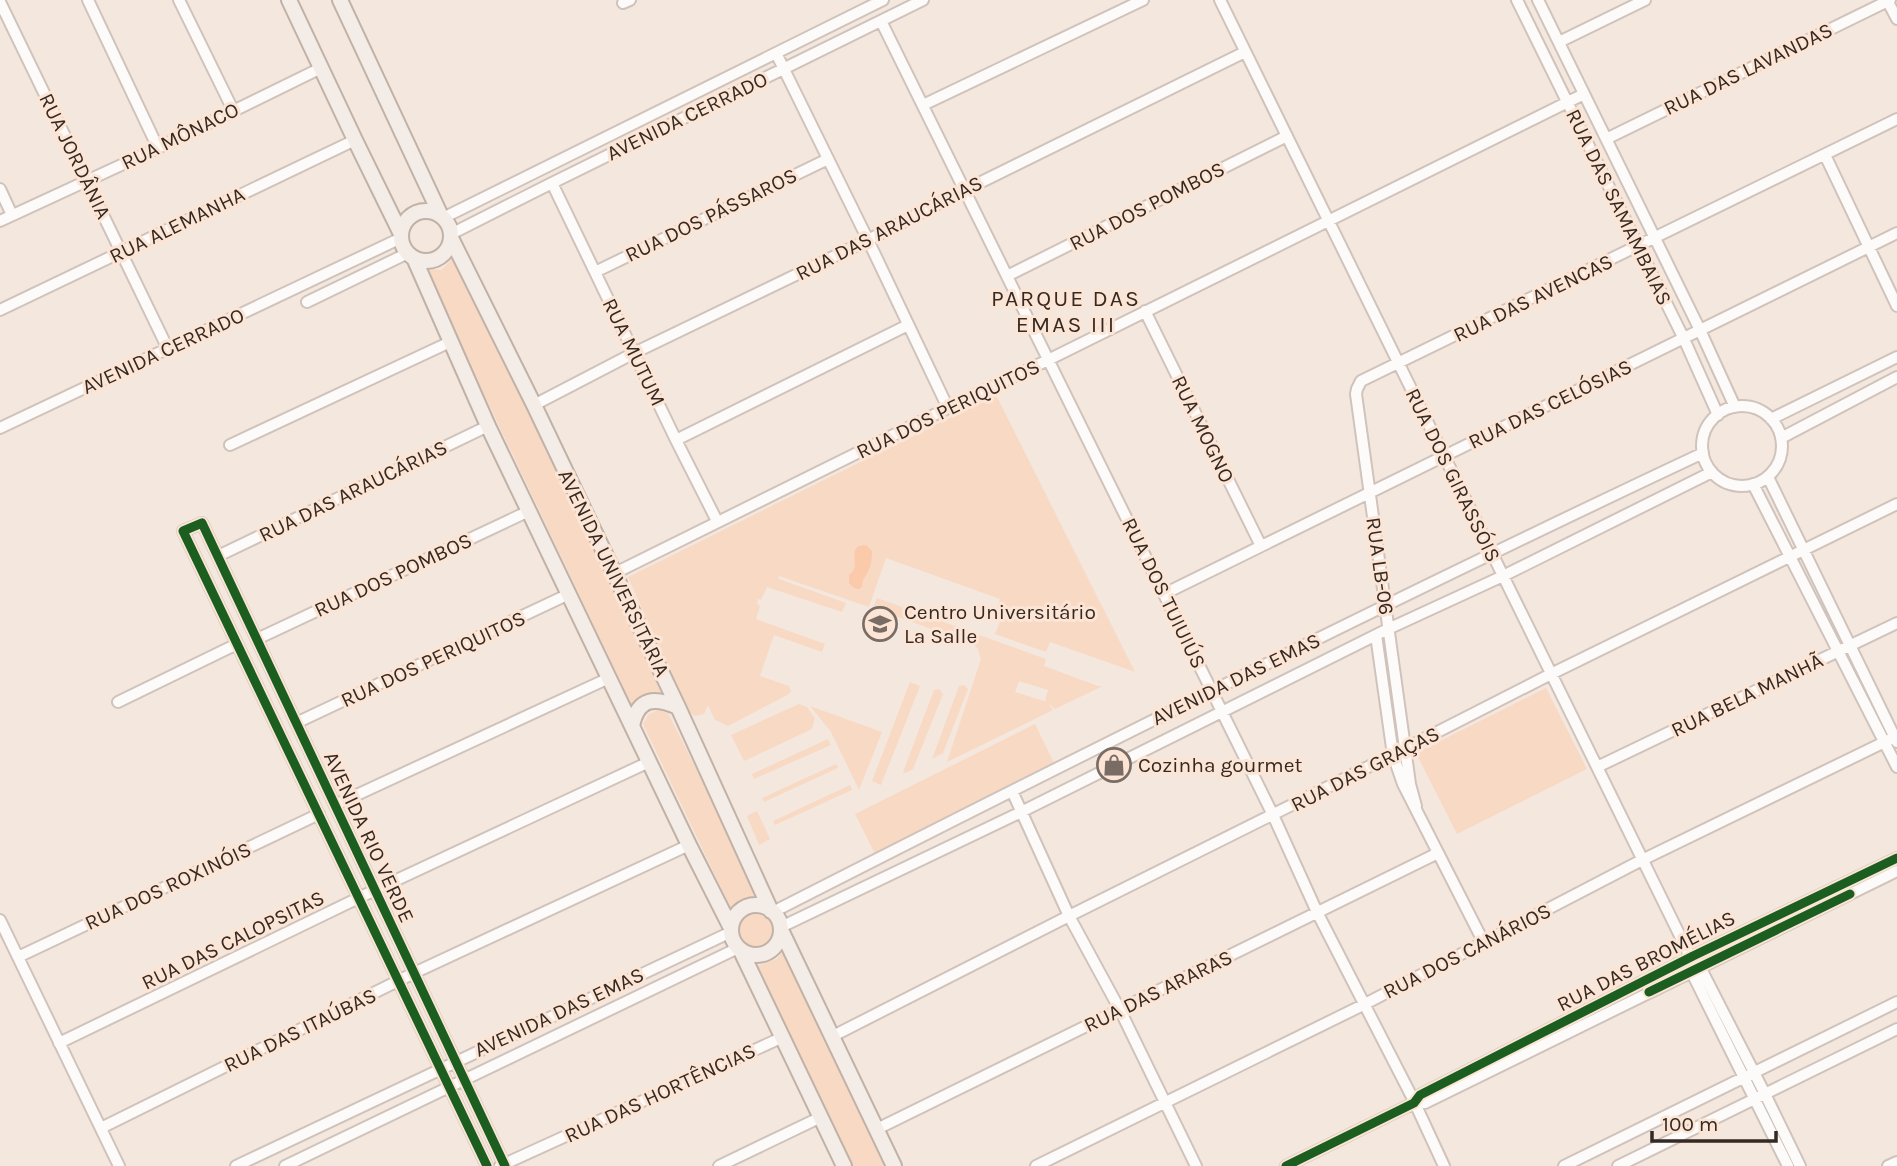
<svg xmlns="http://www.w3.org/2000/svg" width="1897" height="1166" viewBox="0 0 1897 1166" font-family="Karla,sans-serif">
  <rect width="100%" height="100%" fill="#f4e7de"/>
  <!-- green -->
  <path fill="#f8d9c4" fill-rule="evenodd" d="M 454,257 L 667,698 L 634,710 L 424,268 L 441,270 Z
    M 996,395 L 1135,672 L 1050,642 L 1046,652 L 995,634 L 1003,614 L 996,611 L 1000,599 L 886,558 L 869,607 L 779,576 L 779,579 L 846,603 L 842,612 L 767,587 L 761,600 L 758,599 L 757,604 L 760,606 L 756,619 L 825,644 L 822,652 L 774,635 L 760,676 L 789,686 L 791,691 L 789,694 L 728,726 L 715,720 L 708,705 L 704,714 L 695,716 L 688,711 L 628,577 Z
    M 877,598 L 1046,659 L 1044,666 L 1098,686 L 1103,686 L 1055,709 L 1048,703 L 1053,710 L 947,762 L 981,659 L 978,649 L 973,644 L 873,608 ZM 1019,681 L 1048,690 L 1045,700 L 1047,702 L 1015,692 Z
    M 910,682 L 920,686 L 881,785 L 872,781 Z
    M 964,685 L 968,689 L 943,753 L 932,759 L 959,686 Z
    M 1546,688 L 1587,769 L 1457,834 L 1416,753 Z
    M 939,689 L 943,694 L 913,769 L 906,773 L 903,772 L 934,690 Z
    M 799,704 L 807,707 L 815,718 L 812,729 L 744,761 L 731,735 Z
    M 810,706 L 882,732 L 859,790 L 831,732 Z
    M 658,710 L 668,713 L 761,897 L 748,898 L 732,911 L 643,724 L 649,714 Z
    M 1035,724 L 1055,765 L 875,854 L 855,814 Z
    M 828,739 L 831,745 L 754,779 L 752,774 Z
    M 836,764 L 838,768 L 764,802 L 762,798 Z
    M 850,785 L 852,790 L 775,825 L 773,821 Z
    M 757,811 L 770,839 L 759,845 L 747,816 Z
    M739 931a17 17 0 1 1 34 0a17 17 0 1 1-34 0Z
    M 785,949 L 888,1166 L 851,1166 L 756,966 L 777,959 Z"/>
  <!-- water -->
  <path fill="#facaaa" d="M 866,545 L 872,551 C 872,558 871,566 868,572 C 864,578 862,580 862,587 L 858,589 L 854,588 L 849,583 L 849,575 C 859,568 853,560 855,550 L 858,546 Z"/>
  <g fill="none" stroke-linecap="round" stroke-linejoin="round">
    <!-- minor casing -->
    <g stroke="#cfc3bb" stroke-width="14">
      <path id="minor" d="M 88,0 L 158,148
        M 179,0 L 233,110
        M 1220,0 L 1687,950 L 1691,971 L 1788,1166
        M 1517,0 L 1684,339 L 1718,415
        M 1538,0 L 1700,330 L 1735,407
        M 1887,0 L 1897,19
        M 0,2 L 168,349
        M 623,3 L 630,0
        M 881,21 L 1273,815 L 1317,912 L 1413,1099 L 1444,1166
        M 1559,42 L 1645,0
        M 776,53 L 868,240 L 948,408
        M 923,105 L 1143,0
        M 1606,139 L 1890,0
        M 1825,155 L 1897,306
        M 552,183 L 676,440 L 717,521
        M 0,189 L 12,215
        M 443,218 L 883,0
        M 0,221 L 158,148 L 321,68
        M 451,234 L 552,183 L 923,0
        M 595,272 L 828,159
        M 1007,276 L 1287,136
        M 307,302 L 408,253
        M 0,310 L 355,140
        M 1145,311 L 1261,546
        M 534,405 L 634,353 L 868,240 L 965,190 L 1245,52
        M1702 446a40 40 0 1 1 80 0a40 40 0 1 1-80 0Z
        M 1771,419 L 1897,357
        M 0,428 L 401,238
        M 1781,438 L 1897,377
        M 676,440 L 908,325
        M 230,445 L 450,342
        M 1768,477 L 1897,742
        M 1753,484 L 1897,767
        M 218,556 L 488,426
        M 613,574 L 948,408 L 1048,360 L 1584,94
        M 1164,594 L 1897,233
        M 1376,635 L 1393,755 L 1403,784 L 1484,943
        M 257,639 L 529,511
        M 118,702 L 237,644
        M 296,723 L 569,594
        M 1597,767 L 1897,623
        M 1012,791 L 1069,916 L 1120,1010 L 1196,1166
        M 335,805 L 609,678
        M 1416,806 L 1410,784 L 1356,394 L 1357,389 L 1361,381 L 1897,119
        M 773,912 C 1081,755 1390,600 1703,453
        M 0,920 L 119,1166
        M 781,927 L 1021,812 L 1388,629 L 1503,576 L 1712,472
        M 18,957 L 319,814
        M 1698,963 L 1765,1094 L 1800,1166
        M 833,1036 L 1069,916 L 1406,748 L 1551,674 L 1897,504
        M 59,1043 L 375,890 L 649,762
        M 1414,1103 L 1425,1103 L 1897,871
        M 101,1128 L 414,973 L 689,845
        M 877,1129 L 1438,853
        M 236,1166 L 731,932
        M 285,1166 L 738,948
        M 487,1166 L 183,531 L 202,523 L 505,1166
        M 500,1166 L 783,1037
        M 719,1166 L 821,1117
        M 1036,1166 L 1363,1005 L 1642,860 L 1897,736
        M 1286,1166 L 1414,1103 L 1420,1095 L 1693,956 L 1897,858
        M 1564,1166 L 1897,1002
        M 1618,1166 L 1897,1029
        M 1888,1166 L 1897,1162"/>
    </g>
    <!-- major casing -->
    <g stroke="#c1b2a7" stroke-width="18">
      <path id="major" d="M 289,0 L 355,140 L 401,234
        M 340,0 L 441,216
        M401 236a25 25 0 1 1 50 0a25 25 0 1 1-50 0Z
        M 451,238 L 534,405 L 678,707 L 771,911
        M 414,258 L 488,426 L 689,845 L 731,928
        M 632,726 C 638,697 655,697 678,707
        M731 930a25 25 0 1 1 50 0a25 25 0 1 1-50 0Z
        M 781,930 L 894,1166
        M 741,951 L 844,1166"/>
    </g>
    <!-- minor -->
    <use href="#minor" stroke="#fdfbfa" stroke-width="10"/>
    <!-- major -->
    <use href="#major" stroke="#f4ede7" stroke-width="14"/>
    <!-- cycleway casing -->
    <g stroke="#fde5d5" stroke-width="13">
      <path id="cycleway" d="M 1649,992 L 1850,894
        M 487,1166 L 183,531 L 202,523 L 505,1166
        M 1286,1166 L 1414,1103 L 1420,1095 L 1693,956 L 1897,858"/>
    </g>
    <!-- cycleway -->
    <use href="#cycleway" stroke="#1b5e20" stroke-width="9"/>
  </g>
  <!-- icons -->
  <defs>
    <g id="university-ring" transform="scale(1.75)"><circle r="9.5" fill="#fde5d5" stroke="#786c64" stroke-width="1.5"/><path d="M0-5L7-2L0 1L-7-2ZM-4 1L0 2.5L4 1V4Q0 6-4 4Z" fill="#786c64"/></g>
    <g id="shop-ring" transform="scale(1.75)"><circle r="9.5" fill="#fde5d5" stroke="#786c64" stroke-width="1.5"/><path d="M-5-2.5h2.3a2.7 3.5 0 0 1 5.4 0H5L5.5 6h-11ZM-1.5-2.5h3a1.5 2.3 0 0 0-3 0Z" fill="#786c64"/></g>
  </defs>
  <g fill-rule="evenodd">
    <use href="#university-ring" x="880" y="624"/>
    <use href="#shop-ring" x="1114" y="765"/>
  </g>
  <g text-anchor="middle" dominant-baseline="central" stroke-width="6" stroke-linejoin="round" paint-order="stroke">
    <!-- street labels -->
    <g font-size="21" fill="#352a23" stroke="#fde5d5">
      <text transform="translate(1748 69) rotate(-26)">RUA DAS LAVANDAS</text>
      <text transform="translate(687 116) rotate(-26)">AVENIDA CERRADO</text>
      <text transform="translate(180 136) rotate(-26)">RUA MÔNACO</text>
      <text transform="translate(75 156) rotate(64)">RUA JORDÂNIA</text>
      <text transform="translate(1147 206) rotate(-27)">RUA DOS POMBOS</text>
      <text transform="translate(1619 207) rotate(64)">RUA DAS SAMAMBAIAS</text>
      <text transform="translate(711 215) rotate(-26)">RUA DOS PÁSSAROS</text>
      <text transform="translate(177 225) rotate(-26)">RUA ALEMANHA</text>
      <text transform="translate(889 228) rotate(-27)">RUA DAS ARAUCÁRIAS</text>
      <text transform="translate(1533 298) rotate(-26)">RUA DAS AVENCAS</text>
      <text transform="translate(163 351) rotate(-25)">AVENIDA CERRADO</text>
      <text transform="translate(634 352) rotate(64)">RUA MUTUM</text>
      <text transform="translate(1550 404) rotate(-26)">RUA DAS CELÓSIAS</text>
      <text transform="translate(948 409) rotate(-26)">RUA DOS PERIQUITOS</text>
      <text transform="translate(1203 429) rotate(64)">RUA MOGNO</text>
      <text transform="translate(1453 475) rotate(64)">RUA DOS GIRASSÓIS</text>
      <text transform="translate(353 491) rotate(-26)">RUA DAS ARAUCÁRIAS</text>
      <text transform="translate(1380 566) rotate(82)">RUA LB-06</text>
      <text transform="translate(614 573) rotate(64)">AVENIDA UNIVERSITÁRIA</text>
      <text transform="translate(393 575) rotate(-25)">RUA DOS POMBOS</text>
      <text transform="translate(1164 593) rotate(64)">RUA DOS TUIUIÚS</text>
      <text transform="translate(433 659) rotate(-25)">RUA DOS PERIQUITOS</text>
      <text transform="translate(1236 679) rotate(-26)">AVENIDA DAS EMAS</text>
      <text transform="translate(1747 695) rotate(-26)">RUA BELA MANHÃ</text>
      <text transform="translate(1365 769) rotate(-27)">RUA DAS GRAÇAS</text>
      <text transform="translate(369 837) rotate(65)">AVENIDA RIO VERDE</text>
      <text transform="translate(168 886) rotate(-25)">RUA DOS ROXINÓIS</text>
      <text transform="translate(233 940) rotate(-26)">RUA DAS CALOPSITAS</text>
      <text transform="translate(1467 951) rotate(-27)">RUA DOS CANÁRIOS</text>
      <text transform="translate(1646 961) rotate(-27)">RUA DAS BROMÉLIAS</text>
      <text transform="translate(1158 991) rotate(-26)">RUA DAS ARARAS</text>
      <text transform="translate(559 1012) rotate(-25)">AVENIDA DAS EMAS</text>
      <text transform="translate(300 1030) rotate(-26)">RUA DAS ITAÚBAS</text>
      <text transform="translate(660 1093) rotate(-25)">RUA DAS HORTÊNCIAS</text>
    </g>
    <!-- poi labels -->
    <g font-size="21" fill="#352a23" stroke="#fde5d5" text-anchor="start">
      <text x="904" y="612">Centro Universitário<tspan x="904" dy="24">La Salle</tspan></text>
      <text x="1138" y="765">Cozinha gourmet</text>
    </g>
    <!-- neighbourhood labels -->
    <g font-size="23" letter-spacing="2" fill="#352a23" stroke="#fde5d5">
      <text x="1066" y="298">PARQUE DAS<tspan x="1066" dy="26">EMAS III</tspan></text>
    </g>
  </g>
  <!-- scale -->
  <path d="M1652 1131v10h124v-10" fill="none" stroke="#352a23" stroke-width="3.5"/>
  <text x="1662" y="1131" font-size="21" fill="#352a23" stroke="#fde5d5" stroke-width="5" paint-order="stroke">100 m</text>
</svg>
